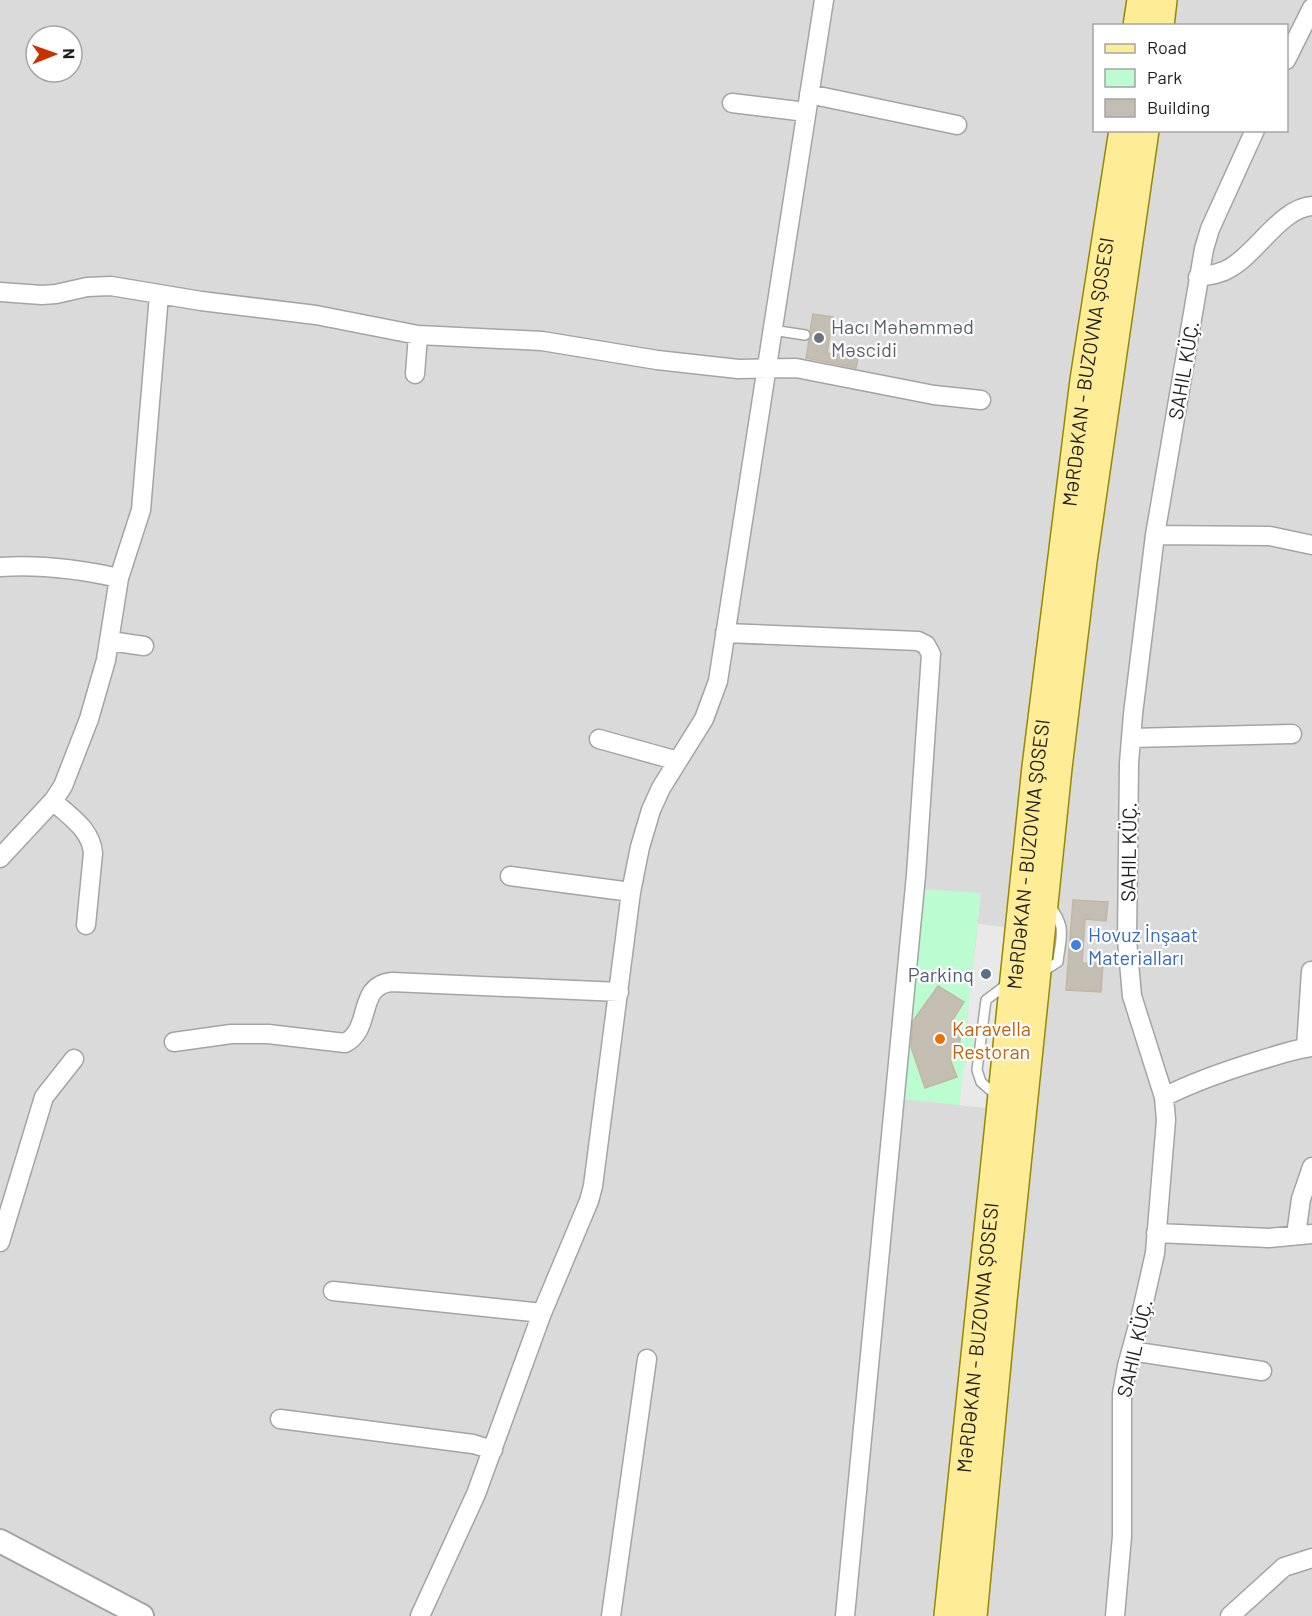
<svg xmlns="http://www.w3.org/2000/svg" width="1312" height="1616" viewBox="0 0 1312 1616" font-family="Barlow,sans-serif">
  <rect width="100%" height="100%" fill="#efede2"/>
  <!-- residential -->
  <path fill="#dbdada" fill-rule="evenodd" d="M 0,0 L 1312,0 L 1312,1616 L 0,1616 ZM 1094,26 L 1286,26 L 1286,130 L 1094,130 ZM 36,36 L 72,36 L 72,72 L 36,72 Z"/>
  <!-- park -->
  <path fill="#bcfcd1" d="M 923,889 L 981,893 L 967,1020 L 973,1032 L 973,1051 L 964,1066 L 959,1105 L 901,1099 Z"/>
  <!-- parking -->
  <path fill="#e9e9e9" d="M 978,924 L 1005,927 L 985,1108 L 959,1105 L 964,1066 L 973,1051 L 973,1032 L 967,1020 Z"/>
  <!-- building -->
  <path fill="#c3bdb2" stroke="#c1b8a4" stroke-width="1.5" d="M 813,314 L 833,317 L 827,353 L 858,359 L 856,368 L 806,358 L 809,340 L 812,337 L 810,331 Z
    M 1073,900 L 1108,902 L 1106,921 L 1085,919 L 1082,963 L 1103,964 L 1101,992 L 1066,990 Z
    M 938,986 L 964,1002 L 952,1021 L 959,1027 L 961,1033 L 959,1047 L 950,1059 L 957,1077 L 925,1088 L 911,1047 L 913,1021 Z"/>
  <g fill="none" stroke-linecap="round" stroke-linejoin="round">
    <!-- service casing -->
    <g stroke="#a4a4a4" stroke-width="12">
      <path id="service" d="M 772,330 L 805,335
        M 1042,972 L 1058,962 C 1061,935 1067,928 1050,906
        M 998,1097 L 981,1082 L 977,1070 L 986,1000 L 1010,982"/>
    </g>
    <!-- minor casing -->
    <g stroke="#a4a4a4" stroke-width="21">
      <path id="minor" d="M 1286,60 L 1312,8
        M 809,94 L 957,125
        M 732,103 L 806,112
        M 1198,277 C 1209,275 1221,274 1230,268 C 1257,253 1281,208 1312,206
        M 0,292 L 42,295 L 56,294 L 87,287 L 111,286 L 201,301 L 316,315 L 418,335 L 542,341 L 657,360 L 738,369 L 796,368 L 934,395 L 981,400
        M 415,374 L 418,335
        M 1155,535 L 1270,536 L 1312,545
        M 0,567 C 41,564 79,569 119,578
        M 725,633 L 918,641 L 926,645 L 931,654 L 916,875 L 845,1616
        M 110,641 L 144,646
        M 1131,738 L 1292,734
        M 599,739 L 678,761
        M 53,801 C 70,817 91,829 93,853 L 86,925
        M 0,858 L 53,801 L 63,786 L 89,719 L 106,660 L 119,578 L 141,510 L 159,295
        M 510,876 L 631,892
        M 174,1042 L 231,1034 L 268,1034 L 345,1043 C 373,1029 356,985 392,982 L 619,992
        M 1306,1048 L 1311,971
        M 1164,1097 C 1195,1081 1228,1070 1261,1060 C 1278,1055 1295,1049 1312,1047
        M 1156,1233 L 1269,1238 L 1312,1234
        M 1296,1235 L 1301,1199 L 1312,1167
        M 0,1242 L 44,1097 L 74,1059
        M 333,1291 L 542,1313
        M 1131,1351 L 1262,1371
        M 280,1419 L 473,1444 L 493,1450
        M 420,1616 L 476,1494 L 542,1313 L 589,1201 L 593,1186 L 631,892 L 640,847 L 651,810 L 661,788 L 704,719 L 718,681 L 824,0
        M 611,1616 L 647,1359
        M 1115,1616 L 1122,1536 L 1122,1394 L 1127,1366 L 1141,1315 L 1155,1253 L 1166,1120 L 1164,1097 L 1132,996 L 1127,940 L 1129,763 L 1133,714 L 1155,535 L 1204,249 L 1210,229 L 1255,130
        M 1230,1616 L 1284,1567 L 1312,1558"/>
    </g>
    <!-- tertiary casing -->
    <g stroke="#a4a4a4" stroke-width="26">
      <path id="tertiary" d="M 0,1541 L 142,1616"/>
    </g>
    <!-- primary casing -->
    <g stroke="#958900" stroke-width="30">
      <g id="primary">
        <path d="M 1137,26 L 1141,0"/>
        <path d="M 1160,26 L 1163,0"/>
        <path id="s1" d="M 948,1616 L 1036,767 L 1084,380 L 1123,130"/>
        <path d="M 973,1616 L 1003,1300 L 1058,768 L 1083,561 L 1145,130"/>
      </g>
    </g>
    <!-- service -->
    <use href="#service" stroke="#fff" stroke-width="9"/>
    <!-- minor -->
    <use href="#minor" stroke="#fff" stroke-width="18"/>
    <!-- tertiary -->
    <use href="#tertiary" stroke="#fff" stroke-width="22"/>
    <!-- primary -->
    <use href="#primary" stroke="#ffec96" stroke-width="27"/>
  </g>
  <!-- markers -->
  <circle fill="#6b7280" stroke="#fff" stroke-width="2" cx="819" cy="338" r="6"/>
  <circle fill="#3f7fe0" stroke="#fff" stroke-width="2" cx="1076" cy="945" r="6"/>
  <circle fill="#5c6f8a" stroke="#fff" stroke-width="2" cx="986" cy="974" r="6"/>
  <circle fill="#e8710a" stroke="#fff" stroke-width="2" cx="940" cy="1039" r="6"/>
  <g text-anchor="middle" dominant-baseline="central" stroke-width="4.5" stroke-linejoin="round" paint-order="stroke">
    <!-- worship labels -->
    <g font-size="20" fill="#5b616d" stroke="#fff" text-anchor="start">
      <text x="831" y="326">Hacı Məhəmməd<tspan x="831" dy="23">Məscidi</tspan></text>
    </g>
    <!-- street labels -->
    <g font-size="20" fill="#1d1d1d" stroke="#fff">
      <text transform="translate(1183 370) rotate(-80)">SAHIL KÜÇ.</text>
      <text stroke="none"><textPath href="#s1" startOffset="1252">MƏRDƏKAN - BUZOVNA ŞOSESI</textPath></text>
      <text transform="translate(1128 852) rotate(-89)">SAHIL KÜÇ.</text>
      <text stroke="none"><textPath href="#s1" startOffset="766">MƏRDƏKAN - BUZOVNA ŞOSESI</textPath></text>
      <text stroke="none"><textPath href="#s1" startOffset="280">MƏRDƏKAN - BUZOVNA ŞOSESI</textPath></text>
      <text transform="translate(1134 1348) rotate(-77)">SAHIL KÜÇ.</text>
    </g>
    <!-- shop labels -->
    <g font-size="20" fill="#366cbe" stroke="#fff" text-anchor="start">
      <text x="1088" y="934">Hovuz İnşaat<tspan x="1088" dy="23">Materialları</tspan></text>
    </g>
    <!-- service labels -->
    <g font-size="20" fill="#4e5e75" stroke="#fff" text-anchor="end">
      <text x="974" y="974">Parkinq</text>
    </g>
    <!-- food labels -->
    <g font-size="20" fill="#c56008" stroke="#fff" text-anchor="start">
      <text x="952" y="1028">Karavella<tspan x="952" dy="23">Restoran</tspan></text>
    </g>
  </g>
  <!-- legend -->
  <rect x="1093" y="24" width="195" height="108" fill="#ffffff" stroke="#a5a5a5" stroke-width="1.5"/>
  <rect x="1105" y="44" width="30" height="9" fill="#ffec96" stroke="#a5a5a5" stroke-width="1.5"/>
  <text x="1147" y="54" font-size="18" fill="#1d1d1d">Road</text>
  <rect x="1105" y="69" width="30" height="18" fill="#bcfcd1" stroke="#a5a5a5" stroke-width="1.5"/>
  <text x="1147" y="84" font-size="18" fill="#1d1d1d">Park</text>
  <rect x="1105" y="99" width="30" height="18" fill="#c3bdb2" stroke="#a5a5a5" stroke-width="1.5"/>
  <text x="1147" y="114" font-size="18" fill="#1d1d1d">Building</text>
  <!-- north arrow -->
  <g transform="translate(54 54) rotate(89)"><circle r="28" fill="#ffffff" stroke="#a5a5a5" stroke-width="1.5"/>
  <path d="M0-4.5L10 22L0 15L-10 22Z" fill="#c93100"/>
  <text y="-9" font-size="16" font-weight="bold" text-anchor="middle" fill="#1d1d1d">N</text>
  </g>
</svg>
